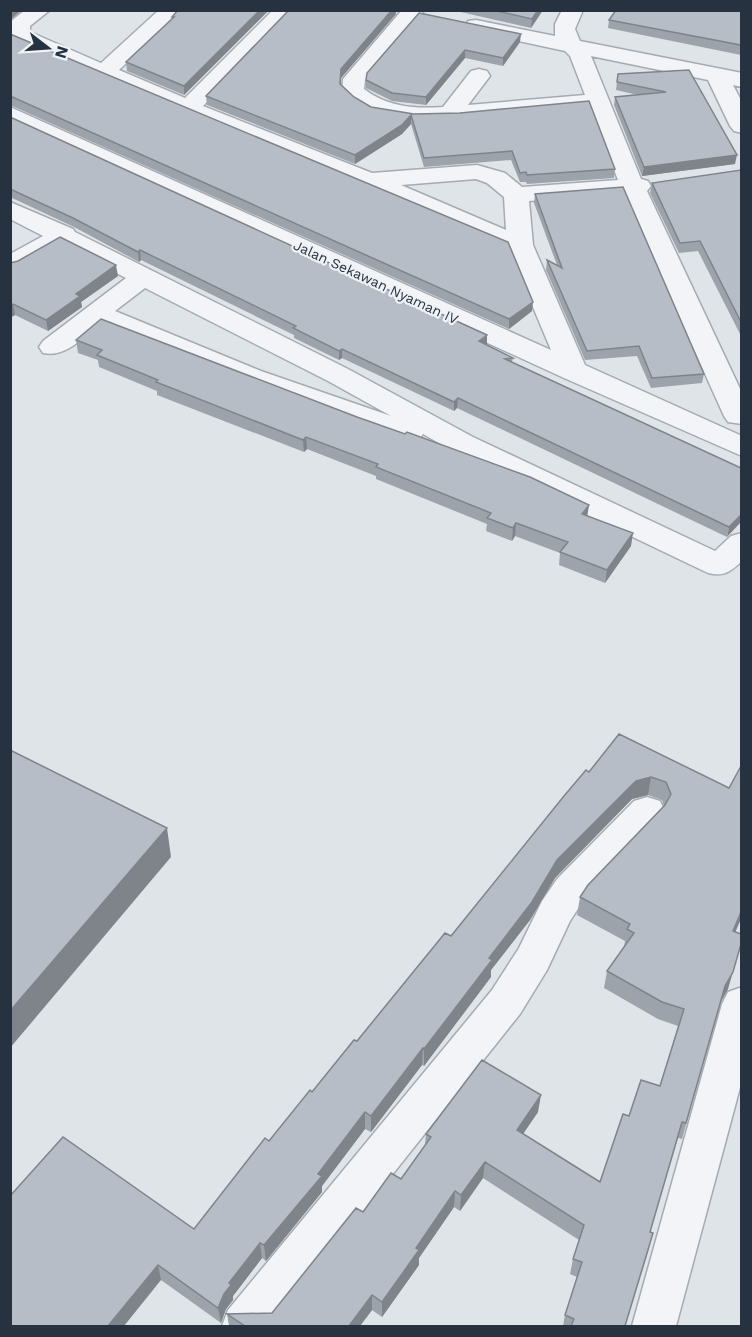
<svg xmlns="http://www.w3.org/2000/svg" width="752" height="1337" viewBox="0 0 752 1337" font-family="'Work Sans',sans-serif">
  <rect width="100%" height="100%" fill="#dfe4e9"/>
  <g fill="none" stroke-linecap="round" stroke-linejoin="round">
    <!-- minor casing -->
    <g stroke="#a4abb3" stroke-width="3">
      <path id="minor" d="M 25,10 L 50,10 L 30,26 L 30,32 L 101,63 L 159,10 L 182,10 L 119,70 L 185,98 L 273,10 L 295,10 L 203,106 L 372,173 L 477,165 L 505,173 L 522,187 L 618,180 L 590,108 C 559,111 529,114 498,116 C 454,120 371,134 342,91 L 343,79 L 402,10 L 423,12 L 365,80 L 364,89 C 387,107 415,109 443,107 L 471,71 L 479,69 L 487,71 L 490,76 L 468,105 L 585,95 L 570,56 L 565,51 L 476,32 L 468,31 L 465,26 L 468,21 L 476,20 L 555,36 L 555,24 L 562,10 L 583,10 L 575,29 L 580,41 L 742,73 L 742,87 L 733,85 L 742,102 L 742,133 L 734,131 L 730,126 L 708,80 L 591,56 L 641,179 L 648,181 L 651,186 L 647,191 L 742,393 L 742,424 L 728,422 L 724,416 L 624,194 L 529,201 L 533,245 L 585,365 L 742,436 L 742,456 L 564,378 L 10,123 L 10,107 L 551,350 L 509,250 C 344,179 177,111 11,40 L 10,22 ZM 476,179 L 487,183 L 504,197 L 506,230 L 401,185 Z
        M 10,202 L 73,229 L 75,232 L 348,369 L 473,437 L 715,551 L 731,536 L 742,533 L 742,561 C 730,572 724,577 708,573 L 453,451 L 423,434 L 421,437 L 411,440 C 303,412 201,367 99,324 C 83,337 66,358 43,353 L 39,347 L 43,341 L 126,278 L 62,245 L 19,270 L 10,273 L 10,254 L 43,236 L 10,219 ZM 145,288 L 328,381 L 391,416 L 261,371 L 115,311 Z
        M 647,797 L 660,801 L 665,811 L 660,821 L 583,901 L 570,921 L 547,970 L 520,1014 L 272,1326 L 222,1326 L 228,1310 L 492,990 L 519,948 L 542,901 L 557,879 L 634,801 Z
        M 742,987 L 742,1080 L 676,1326 L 632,1326 L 722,1004 L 728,992 Z"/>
    </g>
    <!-- minor -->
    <use href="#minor" fill="#f2f4f7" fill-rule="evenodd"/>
  </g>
  <!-- wall -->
  <path fill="#9da3aa" d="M 178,10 L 269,10 L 184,95 L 127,71 L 126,62 L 172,19 L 172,17 Z
    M 289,10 L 396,10 L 396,14 L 341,78 L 341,84 L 354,97 L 371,107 L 414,114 L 615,169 L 614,178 L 527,184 L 526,182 L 520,182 L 511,160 L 424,167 L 411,124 L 402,134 L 355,164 L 207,105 L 206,96 Z
    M 452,10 L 543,10 L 531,28 Z
    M 615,10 L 741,10 L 741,55 L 608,28 L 609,20 L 616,11 Z
    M 419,13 L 520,42 L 503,66 L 465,58 L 426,105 L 392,101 L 366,88 L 366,80 Z
    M 10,34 L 532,311 L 509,329 L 10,105 Z
    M 689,70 L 735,164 L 642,176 L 614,105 L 615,97 L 638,95 L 616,90 L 618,74 Z
    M 10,117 L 487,345 L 513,358 L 512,362 L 741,468 L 727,537 L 457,408 L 454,411 L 342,358 L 339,360 L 294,338 L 294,335 L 141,260 L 139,262 L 74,227 L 10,197 Z
    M 741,170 L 741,336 L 698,251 L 679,253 L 650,193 L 652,183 Z
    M 535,194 L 704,374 L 702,383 L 651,388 L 637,356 L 585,360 L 546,270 L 547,260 L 557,265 L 534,203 Z
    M 18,261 L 118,276 L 81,302 L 82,307 L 48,331 L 15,315 L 10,318 L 10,263 Z
    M 76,340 L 587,516 L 631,546 L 605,583 L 559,565 L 560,553 L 515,536 L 512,541 L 486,531 L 487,524 L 376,479 L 376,476 L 307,449 L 304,452 L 157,395 L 157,391 L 99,367 L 98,360 L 78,353 Z
    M 619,734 L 729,788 L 735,932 L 728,989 L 720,1003 L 682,1139 L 678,1138 L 650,1232 L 649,1249 L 625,1326 L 563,1326 L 565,1315 L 577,1277 L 570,1274 L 573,1259 L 579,1240 L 483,1178 L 460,1211 L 454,1207 L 419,1258 L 419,1265 L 382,1317 L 372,1310 L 360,1326 L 229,1326 L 227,1314 L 272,1313 L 363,1212 L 401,1179 L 425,1145 L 426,1134 L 538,1112 L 523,1134 L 600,1182 L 629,1116 L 660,1086 L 678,1026 L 658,1019 L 604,988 L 607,971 L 624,947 L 625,941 L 577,915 L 580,897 L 664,806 L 662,800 L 648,795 L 632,799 L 555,878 L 530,920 L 491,970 L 491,977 L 424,1066 L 422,1065 L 371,1132 L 365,1129 L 322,1186 L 322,1192 L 266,1261 L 262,1258 L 233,1296 L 233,1300 L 226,1309 L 221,1323 L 161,1280 L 10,1326 L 194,1229 L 312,1092 L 451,936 L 589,772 Z"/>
  <!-- shaded-wall -->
  <path fill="#7f848b" d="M 10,10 L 22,10 L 10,20 Z
    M 260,10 L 269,10 L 184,95 L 184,86 Z
    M 392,10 L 396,10 L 396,14 L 341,78 L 340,93 L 341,69 Z
    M 538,10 L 543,10 L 531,28 L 532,19 Z
    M 521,34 L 520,42 L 503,66 L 503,58 Z
    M 465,50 L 465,58 L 426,105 L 426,97 Z
    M 411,115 L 411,124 L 402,134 L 355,164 L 355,155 Z
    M 737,155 L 735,164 L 642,176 L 644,167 Z
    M 140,250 L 141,260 L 139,262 L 138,252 Z
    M 116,265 L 118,276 L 81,302 L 82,307 L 48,331 L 46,320 L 76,294 Z
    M 533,302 L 532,311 L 509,329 L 509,319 Z
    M 13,304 L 15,315 L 10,318 L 10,306 Z
    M 487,335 L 487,345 L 479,341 Z
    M 342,349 L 342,358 L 339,360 L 339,351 Z
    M 458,398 L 457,408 L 454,411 L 454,402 Z
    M 306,437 L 307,449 L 304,452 L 303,440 Z
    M 589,505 L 587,518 L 582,514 Z
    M 741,515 L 741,522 L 727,537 L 729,527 Z
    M 516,523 L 515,536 L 512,541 L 513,528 Z
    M 633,533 L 631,546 L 605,583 L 607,570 Z
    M 651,777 L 648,795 L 632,799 L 555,878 L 530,920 L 491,970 L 491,977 L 424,1066 L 424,1049 L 557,860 L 636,781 Z
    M 167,828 L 171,857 L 10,1048 L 10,1011 Z
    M 741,912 L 741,919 L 728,949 L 733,931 Z
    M 741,944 L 728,989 L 720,1003 L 682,1139 L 725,986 Z
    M 423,1048 L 422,1065 L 371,1132 L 371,1116 Z
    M 541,1095 L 538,1112 L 514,1147 L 517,1130 Z
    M 365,1112 L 365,1129 L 322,1186 L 322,1192 L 266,1261 L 264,1245 Z
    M 485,1162 L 483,1178 L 460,1211 L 461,1195 Z
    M 455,1191 L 454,1207 L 419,1258 L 419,1265 L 382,1317 L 382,1302 L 416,1248 Z
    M 260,1243 L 262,1258 L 233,1296 L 233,1300 L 226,1309 L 221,1323 L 218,1308 L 229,1283 Z
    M 158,1265 L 161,1280 L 124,1326 L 108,1326 Z
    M 372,1295 L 372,1310 L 360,1326 L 349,1326 Z"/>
  <!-- building -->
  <path fill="#b6bdc6" stroke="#7f848b" stroke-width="1.5" d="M 178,10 L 260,10 L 184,86 L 126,62 L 174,17 L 172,17 Z
    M 289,10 L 392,10 L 341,69 L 340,84 L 354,97 L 371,107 L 414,114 L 460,113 L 589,101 L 615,169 L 527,175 L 526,172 L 520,173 L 512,151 L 424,158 L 411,115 L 402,125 L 355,155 L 206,96 Z
    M 493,10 L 538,10 L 532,19 Z
    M 616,10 L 741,10 L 741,45 L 609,20 Z
    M 419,13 L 521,34 L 503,58 L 465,50 L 426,97 L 392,93 L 366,80 L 367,73 Z
    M 10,34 L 508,242 L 533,302 L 509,319 L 10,96 Z
    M 689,70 L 737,155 L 644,167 L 615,97 L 666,92 L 617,82 L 618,74 Z
    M 10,117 L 487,335 L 479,341 L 513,358 L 505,359 L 741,468 L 741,515 L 729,527 L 458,398 L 454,402 L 342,349 L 339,351 L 293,328 L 296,326 L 140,250 L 138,252 L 73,218 L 10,189 Z
    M 741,170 L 741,322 L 700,241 L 680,243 L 652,183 Z
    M 623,187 L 704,374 L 652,378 L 639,346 L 587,351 L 547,260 L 562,268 L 535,194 Z
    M 60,237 L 116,265 L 76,294 L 80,296 L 46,320 L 13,304 L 10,306 L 10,263 L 18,261 Z
    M 101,319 L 357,417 L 405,434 L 407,432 L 530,477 L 589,505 L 582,514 L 633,533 L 607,570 L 560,552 L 568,542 L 516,523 L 513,528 L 487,518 L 491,513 L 376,467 L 378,464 L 306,437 L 303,440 L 156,382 L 158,380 L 97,355 L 102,350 L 76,340 Z
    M 619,734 L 729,788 L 741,766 L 741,912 L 733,931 L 741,934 L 741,944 L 733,972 L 725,986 L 686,1123 L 682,1122 L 650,1232 L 653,1233 L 625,1326 L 571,1326 L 574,1319 L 565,1315 L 582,1262 L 573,1259 L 584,1225 L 485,1162 L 461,1195 L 455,1191 L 416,1248 L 419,1250 L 382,1302 L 372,1295 L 349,1326 L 245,1326 L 227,1314 L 272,1313 L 356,1208 L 363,1212 L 391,1173 L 401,1179 L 431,1137 L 426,1134 L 482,1060 L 541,1095 L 517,1130 L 600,1182 L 623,1114 L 629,1116 L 641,1080 L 660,1086 L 684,1009 L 662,1002 L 607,971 L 634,933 L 627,929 L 630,924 L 580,897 L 588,885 L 665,805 L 671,794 L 666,782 L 651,777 L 636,781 L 557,860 L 532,902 L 489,958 L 492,960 L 424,1049 L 423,1048 L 371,1116 L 365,1112 L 318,1174 L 322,1176 L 264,1245 L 260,1243 L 229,1283 L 231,1285 L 224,1294 L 218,1308 L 158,1265 L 108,1326 L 10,1326 L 10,1196 L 63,1137 L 194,1229 L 265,1138 L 269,1141 L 310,1090 L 312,1092 L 354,1040 L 357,1041 L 445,933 L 451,936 L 564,796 L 586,770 L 589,772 Z
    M 10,750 L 167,828 L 10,1011 Z"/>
  <g text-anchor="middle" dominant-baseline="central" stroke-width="4.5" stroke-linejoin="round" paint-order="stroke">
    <!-- far-street labels -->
    <g font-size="14" fill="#273241" stroke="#eff3f7">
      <text transform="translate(376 282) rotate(25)">Jalan Sekawan Nyaman IV</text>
    </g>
  </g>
  <!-- border -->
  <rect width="752" height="1337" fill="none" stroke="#273241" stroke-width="24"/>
  <!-- north arrow -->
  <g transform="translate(48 48) rotate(107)" stroke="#eff3f7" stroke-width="4.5" paint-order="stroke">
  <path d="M0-4.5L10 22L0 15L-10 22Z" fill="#273241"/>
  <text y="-9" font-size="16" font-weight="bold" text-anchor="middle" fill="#273241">N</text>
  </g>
</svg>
